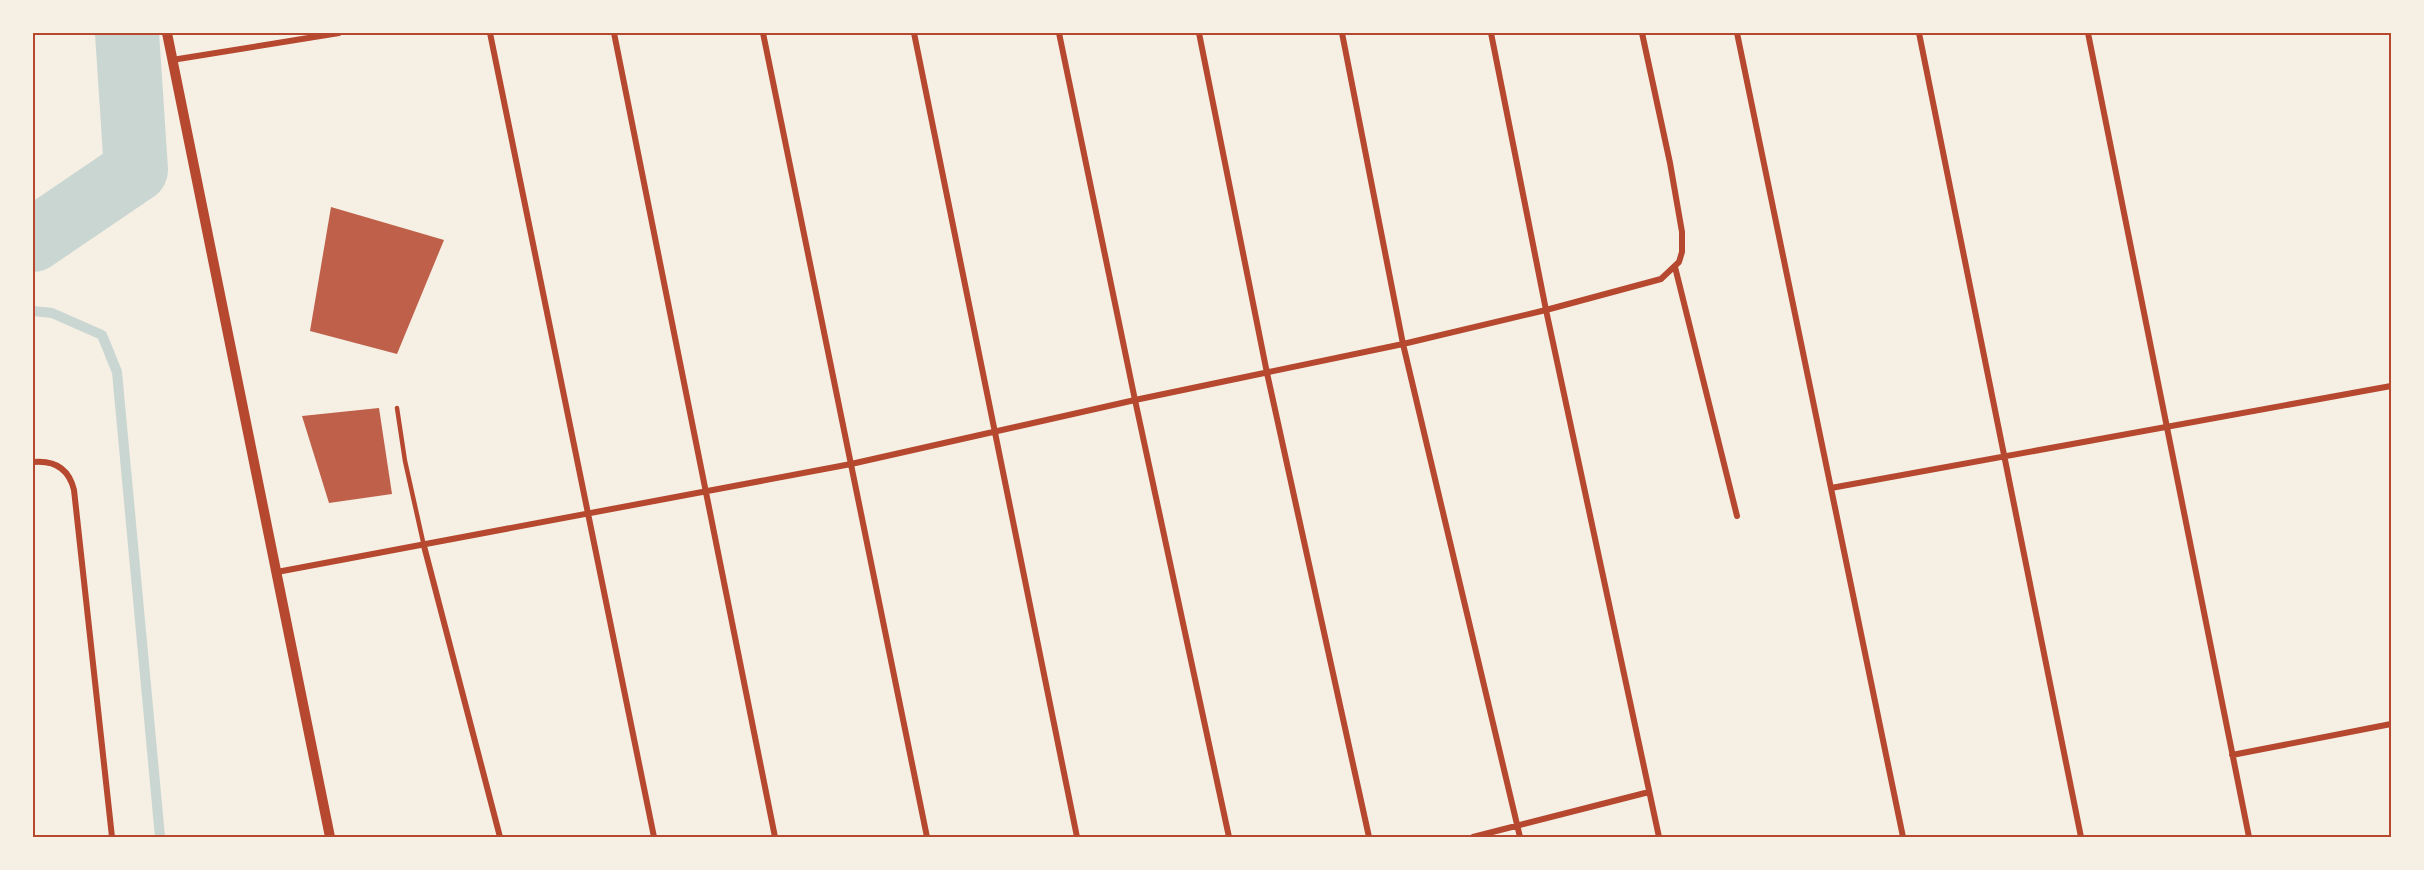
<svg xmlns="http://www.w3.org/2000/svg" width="2424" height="870" viewBox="0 0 2424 870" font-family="'PT Sans',sans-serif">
  <rect width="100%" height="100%" fill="#f6efe4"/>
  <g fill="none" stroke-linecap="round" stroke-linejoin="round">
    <!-- stream -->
    <path stroke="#c9d6d2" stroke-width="10" d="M 33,311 L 52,313 L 102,335 L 117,372 L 160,837"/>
    <!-- river -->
    <path stroke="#c9d6d2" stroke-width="64" d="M 33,240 L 136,170 L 127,33"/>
  </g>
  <!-- building -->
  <path fill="#bf614a" d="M 331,207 L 444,240 L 397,354 L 310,331 Z
    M 379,408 L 392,494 L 329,503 L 302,416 Z"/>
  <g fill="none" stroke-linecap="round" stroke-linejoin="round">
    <!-- service -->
    <path stroke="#b5482f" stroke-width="4.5" d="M 397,408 L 405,461 L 424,546"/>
    <!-- minor -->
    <path stroke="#b5482f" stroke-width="6" d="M 490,33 L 654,837
      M 614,33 L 775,837
      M 763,33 L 927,837
      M 914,33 L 1077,837
      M 1059,33 L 1135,400 L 1229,837
      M 1199,33 L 1267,373 L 1369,837
      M 1342,33 L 1403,344 L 1520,837
      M 1491,33 L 1546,310 L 1659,837
      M 1737,33 L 1903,837
      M 1919,33 L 2081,837
      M 2088,33 L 2249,837
      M 172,60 L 339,33
      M 1675,267 L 1737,516
      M 33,462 C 55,460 69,469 74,490 L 112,837
      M 1831,488 L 2391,386
      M 424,546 L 500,837
      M 277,572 L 851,464 L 1135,400 L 1403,344 L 1546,310 L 1661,279 L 1679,262 L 1682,252 L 1682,232 L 1670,163 L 1642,33
      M 2232,755 L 2391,724
      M 1473,837 L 1649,792"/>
    <!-- tertiary -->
    <path stroke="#b5482f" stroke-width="10" d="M 167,33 L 330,837"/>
  </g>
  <!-- border -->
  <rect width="2424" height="870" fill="none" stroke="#f6efe4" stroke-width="69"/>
  <rect x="34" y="34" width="2356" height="802" fill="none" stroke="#b5482f" stroke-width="2"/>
</svg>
